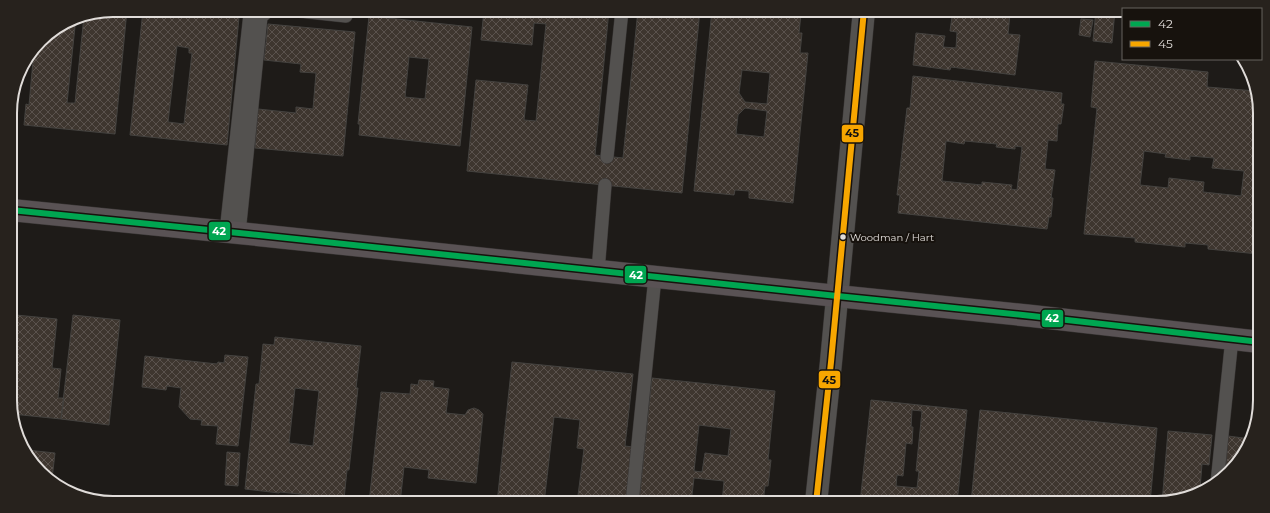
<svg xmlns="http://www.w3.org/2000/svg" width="1270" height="513" viewBox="0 0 1270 513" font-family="Montserrat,sans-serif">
  <defs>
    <pattern id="building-cross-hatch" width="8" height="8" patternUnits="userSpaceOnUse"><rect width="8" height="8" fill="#3e362f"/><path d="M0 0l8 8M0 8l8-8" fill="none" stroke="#5a524d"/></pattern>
  </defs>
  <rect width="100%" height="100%" fill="#1e1b18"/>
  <!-- building -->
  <path fill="url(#building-cross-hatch)" stroke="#44423f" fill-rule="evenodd" d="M 113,10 L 127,10 L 115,134 L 24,125 L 26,104 L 29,105 L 34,50 L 45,36 L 76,17 L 67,103 L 75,103 L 84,16 Z
    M 143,10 L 168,10 L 239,17 L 227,145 L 130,135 ZM 177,46 L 189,48 L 189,53 L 192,53 L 184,124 L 168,122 Z
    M 484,10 L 541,10 L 540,15 L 548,16 L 548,10 L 609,10 L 595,155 L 623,158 L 638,10 L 700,10 L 682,193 L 467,171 L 476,80 L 528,85 L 524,120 L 536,121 L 546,24 L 534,23 L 532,45 L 481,40 Z
    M 712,10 L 766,10 L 801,14 L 799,33 L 802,33 L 800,53 L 808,53 L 793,203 L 749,198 L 749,191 L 735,190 L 734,195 L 694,191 ZM 742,70 L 770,73 L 767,104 L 745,102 L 739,93 ZM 745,108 L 767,111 L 764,137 L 736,134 L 738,115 Z
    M 953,10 L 968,10 L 1010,14 L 1008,34 L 1020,35 L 1015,75 L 951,67 L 950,70 L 913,65 L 916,33 L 945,36 L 943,47 L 956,48 L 957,32 L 950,31 Z
    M 1096,10 L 1115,10 L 1112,43 L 1093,41 Z
    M 369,16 L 472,27 L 460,146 L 359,135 L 360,124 L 358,124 ZM 409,57 L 429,59 L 425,99 L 405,97 Z
    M 1081,19 L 1093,20 L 1090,37 L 1079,35 Z
    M 268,24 L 355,32 L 343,156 L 255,148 L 258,109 L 296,113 L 296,107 L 313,109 L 316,73 L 300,72 L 301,64 L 264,60 Z
    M 1095,61 L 1208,72 L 1207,87 L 1256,91 L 1259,99 L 1260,252 L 1258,254 L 1208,249 L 1208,245 L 1185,243 L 1185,247 L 1135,242 L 1135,238 L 1084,234 L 1097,108 L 1091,107 ZM 1144,151 L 1166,154 L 1165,157 L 1190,160 L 1190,156 L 1214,158 L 1212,168 L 1244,171 L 1241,196 L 1203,192 L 1204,182 L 1169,178 L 1168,188 L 1140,185 Z
    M 913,76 L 1062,93 L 1061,104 L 1064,104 L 1061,124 L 1058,124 L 1057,141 L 1048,140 L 1045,169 L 1055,170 L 1051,198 L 1053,198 L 1051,217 L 1049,217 L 1047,229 L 898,213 L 900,195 L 897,195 L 907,108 L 910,108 ZM 946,141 L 964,144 L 965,141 L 997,144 L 996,147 L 1015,149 L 1015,146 L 1022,147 L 1017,190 L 1011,189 L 1012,185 L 982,182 L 982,185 L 942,181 Z
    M 16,315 L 57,319 L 52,368 L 61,369 L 58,398 L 64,398 L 61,419 L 12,414 L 12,380 L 13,363 L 12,363 L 11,320 L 15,320 Z
    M 73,315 L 120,320 L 109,425 L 61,419 Z
    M 275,337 L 361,346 L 356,388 L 358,388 L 349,470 L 347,470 L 344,499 L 309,497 L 309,495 L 280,492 L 279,493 L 245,489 L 256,384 L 259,384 L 263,344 L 274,345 ZM 295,388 L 319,391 L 313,446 L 289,443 Z
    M 225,355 L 248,357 L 238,446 L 216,444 L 218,426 L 201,425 L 202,420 L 190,419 L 179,407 L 181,388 L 167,386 L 166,390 L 142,387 L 145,356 L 217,364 L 218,362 L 224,363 Z
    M 512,362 L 633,374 L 625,446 L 633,447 L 627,503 L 577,503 L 584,449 L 577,448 L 580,420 L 554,417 L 544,503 L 497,503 Z
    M 652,378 L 775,391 L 768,460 L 771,460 L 768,486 L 765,486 L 763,503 L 722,503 L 724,481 L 694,478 L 691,503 L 639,503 ZM 699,425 L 731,429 L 728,456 L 705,453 L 702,472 L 694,471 Z
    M 419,380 L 434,381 L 433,387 L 449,389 L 446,413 L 465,415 L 468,410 L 474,408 L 479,410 L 483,414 L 476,483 L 428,478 L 429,470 L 404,467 L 400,503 L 369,503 L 381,392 L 410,394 L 411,384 L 418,385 Z
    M 871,400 L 967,410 L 957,503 L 860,503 ZM 912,410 L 922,411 L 916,471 L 919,471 L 917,488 L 896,486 L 897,475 L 903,476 L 906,443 L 912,444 L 913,427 L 911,427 Z
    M 980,410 L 1157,428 L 1150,503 L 971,503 Z
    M 1168,431 L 1212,435 L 1209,465 L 1202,464 L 1200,489 L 1162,503 Z
    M 1228,436 L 1251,439 L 1231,467 L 1226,467 Z
    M 27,450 L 55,453 L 52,479 L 35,468 Z
    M 227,452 L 240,453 L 238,486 L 225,485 Z"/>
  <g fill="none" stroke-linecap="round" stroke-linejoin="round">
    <!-- lane casing -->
    <g stroke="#373433" stroke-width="14">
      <path id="lane" d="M 290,10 L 346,16
        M 607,157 L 622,10
        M 226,232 L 250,14 L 248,10
        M 239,233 L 261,17 L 269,10
        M 598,271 L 605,185
        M 1217,483 L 1232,338
        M 632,503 L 655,277"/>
    </g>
    <!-- street casing -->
    <g stroke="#373433" stroke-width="23">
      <path id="street" d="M 816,503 L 831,362 L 864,10"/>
    </g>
    <!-- primary casing -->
    <g stroke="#373433" stroke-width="23">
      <path id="primary" d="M 11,210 L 239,233 L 837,296 L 1032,316 L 1260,342"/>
    </g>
    <!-- lane -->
    <use href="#lane" stroke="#53514f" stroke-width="13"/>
    <!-- street -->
    <use href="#street" stroke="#53514f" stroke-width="22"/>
    <!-- primary -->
    <use href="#primary" stroke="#595254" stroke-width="22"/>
    <!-- bus-1 casing -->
    <g stroke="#17120d" stroke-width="9">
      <path id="bus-1" d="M 11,210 L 239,233 L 837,296 L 1032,316 L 1260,342"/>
    </g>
    <!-- bus-2 casing -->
    <g stroke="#17120d" stroke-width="9">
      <path id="bus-2" d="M 816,503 L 831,362 L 864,10"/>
    </g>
    <!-- bus-1 -->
    <use href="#bus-1" stroke="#00a651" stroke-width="6"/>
    <!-- bus-2 -->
    <use href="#bus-2" stroke="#f7a600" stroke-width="6"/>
  </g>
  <!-- markers -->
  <circle fill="#e0dcd9" stroke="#17120d" stroke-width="1.5" cx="843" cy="237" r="3.5"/>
  <g text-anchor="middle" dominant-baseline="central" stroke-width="4" stroke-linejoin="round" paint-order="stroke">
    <!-- bus labels -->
    <g font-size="10" fill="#e0dcd9" stroke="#17120d" text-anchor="start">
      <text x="850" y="237">Woodman / Hart</text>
    </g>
  </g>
  <!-- crop -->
  <path d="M0 0H1270V513H0ZM113 17H1157A96 96 0 0 1 1253 113V400A96 96 0 0 1 1157 496H113A96 96 0 0 1 17 400V113A96 96 0 0 1 113 17Z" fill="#27221d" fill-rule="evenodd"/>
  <path fill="none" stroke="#e0dcd9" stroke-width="2" d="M113 17H1157A96 96 0 0 1 1253 113V400A96 96 0 0 1 1157 496H113A96 96 0 0 1 17 400V113A96 96 0 0 1 113 17Z"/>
  <g stroke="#17120d" stroke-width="1.5">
    <rect x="841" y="124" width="23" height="19" rx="4" fill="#f7a600"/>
    <rect x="208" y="221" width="23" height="20" rx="4" fill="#00a651"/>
    <rect x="624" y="265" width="23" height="19" rx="4" fill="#00a651"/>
    <rect x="1041" y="309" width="23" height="19" rx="4" fill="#00a651"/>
    <rect x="818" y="370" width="23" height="19" rx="4" fill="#f7a600"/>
  </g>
  <g font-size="11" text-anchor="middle" font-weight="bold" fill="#fff">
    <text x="219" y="235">42</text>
    <text x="636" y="279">42</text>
    <text x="1052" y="322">42</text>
  </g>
  <g font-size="11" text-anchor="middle" font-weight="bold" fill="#111">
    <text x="852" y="137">45</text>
    <text x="829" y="384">45</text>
  </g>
  <!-- legend -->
  <rect x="1122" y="8" width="140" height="52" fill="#17120d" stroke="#67635f"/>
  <rect x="1130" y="21" width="20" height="6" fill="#00a651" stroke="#67635f"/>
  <text x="1158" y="28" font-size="12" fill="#e0dcd9">42</text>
  <rect x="1130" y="41" width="20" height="6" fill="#f7a600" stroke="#67635f"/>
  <text x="1158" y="48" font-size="12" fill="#e0dcd9">45</text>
</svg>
